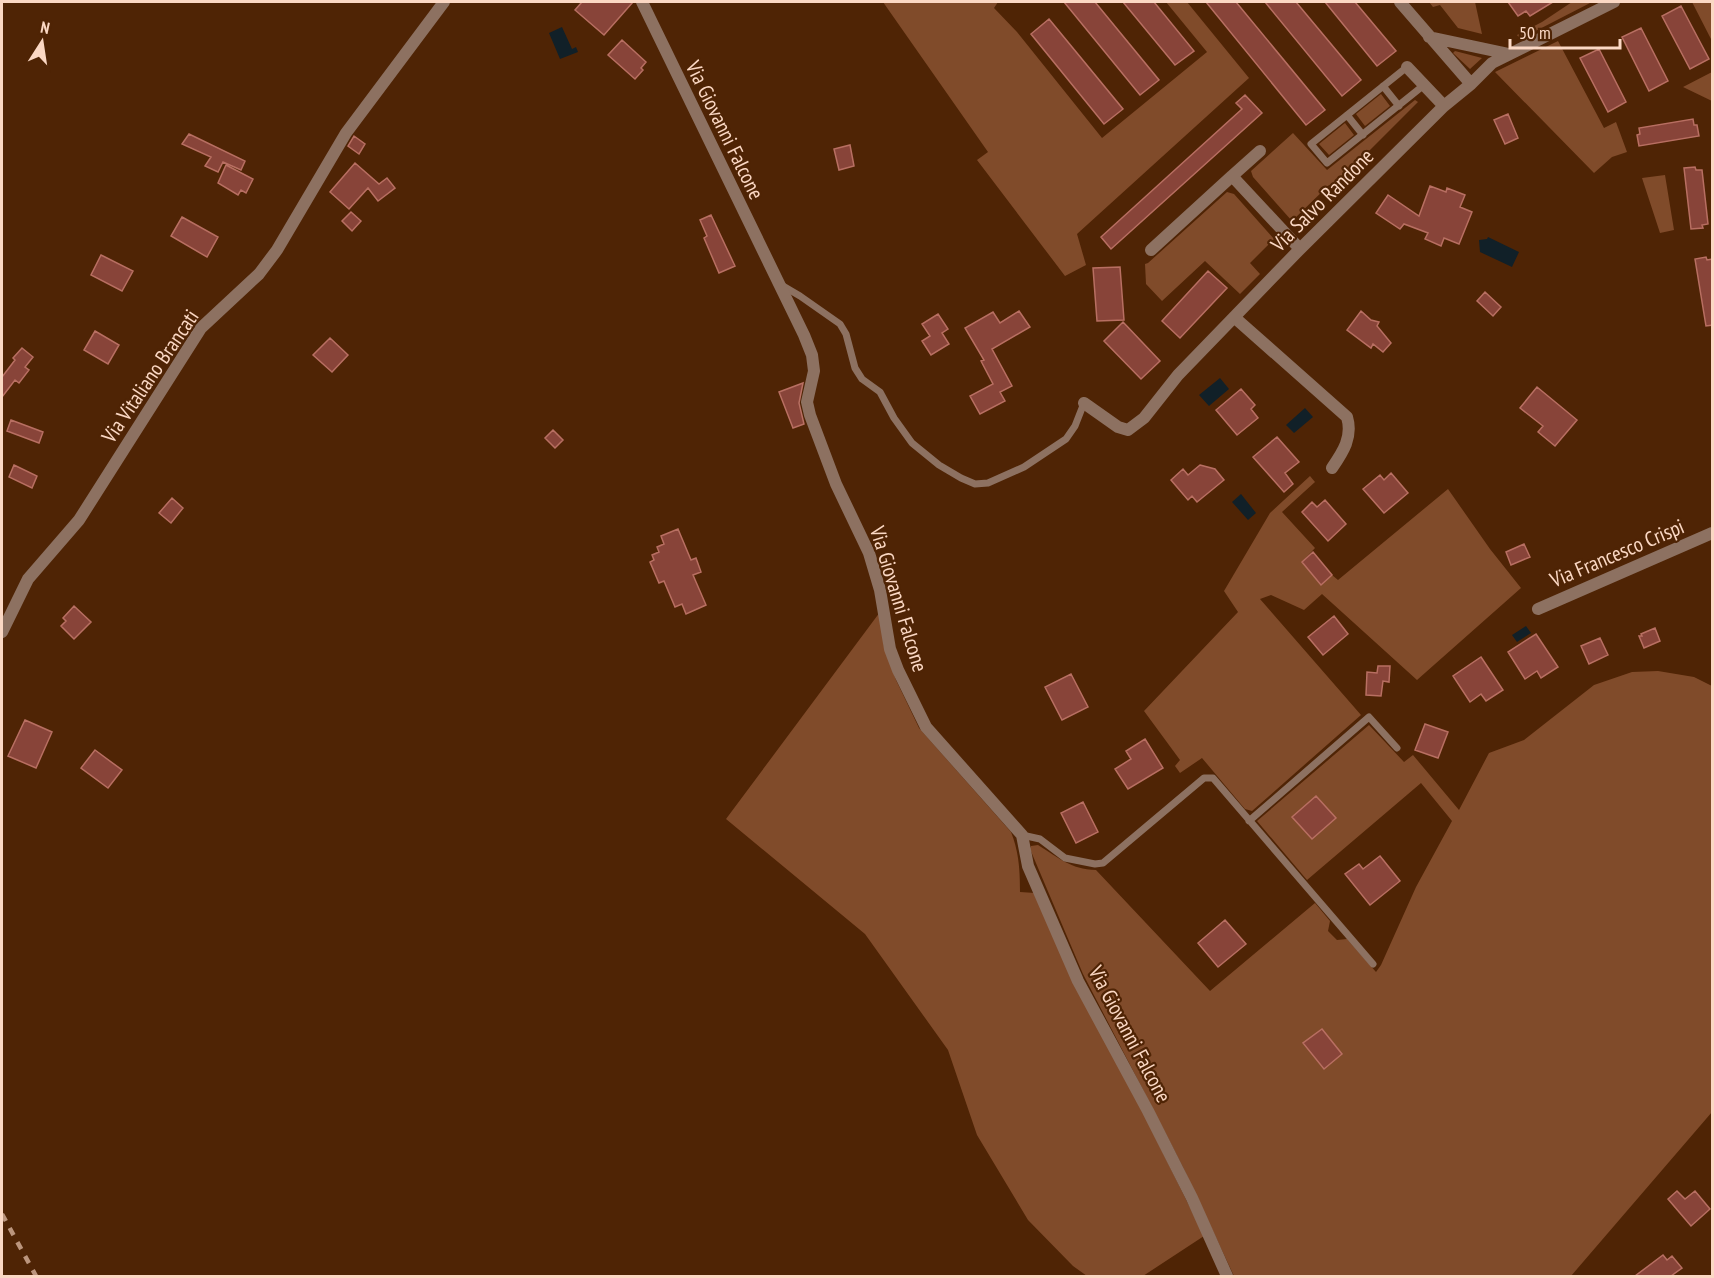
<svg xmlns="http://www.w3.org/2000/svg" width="1714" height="1278" viewBox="0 0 1714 1278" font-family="'PT Sans Narrow',sans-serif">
  <rect width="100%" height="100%" fill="#4f2405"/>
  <!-- green -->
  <path fill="#804b2a" d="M 883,2 L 998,2 L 994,8 L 1017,32 L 1102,138 L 1207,52 L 1166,2 L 1187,2 L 1249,78 L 1077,234 L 1086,265 L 1065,276 L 977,160 L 988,152 Z
    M 1429,2 L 1475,2 L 1482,34 L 1458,28 L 1440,5 L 1433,7 Z
    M 1572,2 L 1592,2 L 1520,39 L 1517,35 L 1542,22 Z
    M 1692,2 L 1712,2 L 1712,41 Z
    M 1558,41 L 1604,128 L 1616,122 L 1627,152 L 1612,157 L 1594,173 L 1495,72 Z
    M 1455,51 L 1482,58 L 1470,69 L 1453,53 Z
    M 1712,72 L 1712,101 L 1683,87 Z
    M 1381,94 L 1390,106 L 1365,126 L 1356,114 Z
    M 1415,100 L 1418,102 L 1333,187 L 1329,185 L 1292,221 L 1253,177 L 1251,171 L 1293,133 L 1327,170 Z
    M 1345,123 L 1354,135 L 1329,155 L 1319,144 Z
    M 1665,175 L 1674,230 L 1660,233 L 1642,178 Z
    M 1227,192 L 1234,194 L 1274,239 L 1250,263 L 1260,274 L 1240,294 L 1205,261 L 1162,301 L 1146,284 L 1145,264 L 1148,263 Z
    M 1310,476 L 1315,482 L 1282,512 L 1315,548 L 1302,562 L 1321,584 L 1332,575 L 1338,580 L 1448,489 L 1490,549 L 1521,588 L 1417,680 L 1322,594 L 1304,610 L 1271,595 L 1260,599 L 1361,715 L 1252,811 L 1245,809 L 1202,758 L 1180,773 L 1175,766 L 1180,760 L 1144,711 L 1238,612 L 1224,591 L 1270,513 Z
    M 880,612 L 884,647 L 896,680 L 919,728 L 1011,832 C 1019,852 1020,871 1020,892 L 1035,893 L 1204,1236 L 1143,1276 L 1087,1276 L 1073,1266 L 1028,1220 L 977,1135 L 948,1050 L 865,934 L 726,819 Z
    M 1658,671 L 1694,677 L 1712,686 L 1712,1112 L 1571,1276 L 1234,1276 L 1183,1167 L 1083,974 L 1030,849 L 1031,846 L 1038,845 C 1059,858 1070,869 1096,870 L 1210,991 L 1315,903 L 1330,921 L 1328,931 L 1337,940 L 1347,939 L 1376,972 L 1381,965 L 1416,887 L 1452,821 L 1421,783 L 1307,880 L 1257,821 L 1369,725 L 1404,762 L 1413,755 L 1459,810 L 1489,753 L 1524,740 L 1594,685 L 1632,672 Z"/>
  <!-- water -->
  <path fill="#112028" d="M 562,27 L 572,49 L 576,47 L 578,52 L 560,59 L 549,33 Z
    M 1488,237 L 1519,252 L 1512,267 L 1480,252 L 1479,240 L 1487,239 Z
    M 1220,378 L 1229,389 L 1209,406 L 1199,395 Z
    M 1305,408 L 1313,417 L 1294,433 L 1286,425 Z
    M 1241,494 L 1256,513 L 1248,520 L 1232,502 Z
    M 1526,626 L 1531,633 L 1517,642 L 1512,635 Z"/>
  <!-- building -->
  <path fill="#884439" stroke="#b86f62" stroke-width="1.5" d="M 582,2 L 633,2 L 604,35 L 575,10 Z
    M 1064,2 L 1095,2 L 1159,80 L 1140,95 Z
    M 1123,2 L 1154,2 L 1194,51 L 1175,65 Z
    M 1206,2 L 1236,2 L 1325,110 L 1306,125 Z
    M 1265,2 L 1296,2 L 1361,80 L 1342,96 Z
    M 1325,2 L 1355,2 L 1396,51 L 1377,66 Z
    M 1508,2 L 1553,2 L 1530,16 L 1526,11 L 1518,16 Z
    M 1681,6 L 1709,59 L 1690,69 L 1662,16 Z
    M 1049,19 L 1123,109 L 1104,124 L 1031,34 Z
    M 1641,28 L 1668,81 L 1649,91 L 1622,37 Z
    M 622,40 L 646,62 L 641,68 L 643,70 L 635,79 L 608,55 Z
    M 1599,49 L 1626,102 L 1608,112 L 1580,58 Z
    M 1245,95 L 1262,113 L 1111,249 L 1101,237 L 1242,109 L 1236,103 Z
    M 1508,114 L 1518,138 L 1505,144 L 1494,120 Z
    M 1693,119 L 1694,125 L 1697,125 L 1699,136 L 1639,146 L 1637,135 L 1640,134 L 1639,128 Z
    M 189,134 L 245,161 L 241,170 L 223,162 L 218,172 L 205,166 L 211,157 L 182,144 Z
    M 354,136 L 365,144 L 359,154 L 348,146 Z
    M 850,145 L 854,166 L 839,170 L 834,149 Z
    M 355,163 L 379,184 L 387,178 L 395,188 L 378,201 L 368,188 L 349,209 L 330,192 Z
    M 226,165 L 253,179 L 246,193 L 241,190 L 238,195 L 218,183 Z
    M 1695,167 L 1696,170 L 1702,170 L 1708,224 L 1702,225 L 1703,228 L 1691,229 L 1684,168 Z
    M 1430,186 L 1446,192 L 1447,188 L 1465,195 L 1460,207 L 1472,212 L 1459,244 L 1444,238 L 1441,246 L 1425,239 L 1428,233 L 1404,224 L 1400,229 L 1376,213 L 1388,195 L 1419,216 Z
    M 351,212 L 361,221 L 352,231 L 342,221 Z
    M 711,215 L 735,266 L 719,273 L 704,238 L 707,236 L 700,220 Z
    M 182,217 L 218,237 L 207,257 L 171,236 Z
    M 101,255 L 133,271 L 122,291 L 91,275 Z
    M 1706,257 L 1707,260 L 1713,259 L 1713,325 L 1706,326 L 1695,259 Z
    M 1120,267 L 1124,320 L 1097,321 L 1093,268 Z
    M 1208,271 L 1227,288 L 1180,338 L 1162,321 Z
    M 1485,292 L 1501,307 L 1493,316 L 1477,301 Z
    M 1019,311 L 1030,327 L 992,349 L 1012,386 L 1000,392 L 1005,401 L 980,414 L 970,396 L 993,384 L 981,361 L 984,360 L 965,328 L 993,312 L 1000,323 Z
    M 1361,311 L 1371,320 L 1379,322 L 1377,326 L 1391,343 L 1383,352 L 1373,344 L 1371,348 L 1347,330 Z
    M 938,314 L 948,329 L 942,333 L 949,344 L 931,355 L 922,341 L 930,336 L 922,324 Z
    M 1123,322 L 1160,361 L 1141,379 L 1104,341 Z
    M 95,331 L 119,345 L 108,364 L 84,350 Z
    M 330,338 L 348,355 L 332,372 L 313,355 Z
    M 22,348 L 33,357 L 25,367 L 29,370 L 19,383 L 15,380 L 2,397 L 2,377 L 15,360 L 13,358 Z
    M 803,383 L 799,403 L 804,424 L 793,428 L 779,392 Z
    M 1537,387 L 1577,420 L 1555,446 L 1538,432 L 1543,426 L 1520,408 Z
    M 1241,389 L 1255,405 L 1251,409 L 1258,418 L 1237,435 L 1216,410 Z
    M 11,420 L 43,432 L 39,443 L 7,431 Z
    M 553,430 L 563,440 L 555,448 L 545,438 Z
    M 1277,437 L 1299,462 L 1285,473 L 1293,484 L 1284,492 L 1253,457 Z
    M 14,465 L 37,476 L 32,488 L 9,477 Z
    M 1200,465 L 1215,469 L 1224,480 L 1197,502 L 1192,496 L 1188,500 L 1171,480 L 1183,469 L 1188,475 Z
    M 1391,473 L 1408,493 L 1384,513 L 1363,489 L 1380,475 L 1384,480 Z
    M 172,498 L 183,508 L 171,523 L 159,513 Z
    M 1325,500 L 1346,524 L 1328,541 L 1302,512 L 1312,502 L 1317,507 Z
    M 678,529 L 691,560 L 696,558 L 701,572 L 693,575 L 706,605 L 686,614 L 682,604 L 675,607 L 664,581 L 659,583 L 650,562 L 654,560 L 652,555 L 659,552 L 657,547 L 664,544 L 661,536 Z
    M 1524,544 L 1530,557 L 1511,565 L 1506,552 Z
    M 1313,552 L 1332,575 L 1321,585 L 1302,562 Z
    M 74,606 L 91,622 L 74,639 L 61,626 L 66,621 L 63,618 Z
    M 1334,616 L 1348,634 L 1323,655 L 1308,637 Z
    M 1655,628 L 1660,641 L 1644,648 L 1639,636 L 1642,636 L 1641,634 Z
    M 1536,634 L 1558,667 L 1541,678 L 1537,671 L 1525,679 L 1508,652 Z
    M 1600,638 L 1608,655 L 1589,664 L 1581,646 Z
    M 1481,657 L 1503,690 L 1486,701 L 1481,694 L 1470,702 L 1453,676 Z
    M 1378,666 L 1390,666 L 1389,682 L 1383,681 L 1381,696 L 1366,695 L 1367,672 L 1377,673 Z
    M 1071,674 L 1088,707 L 1062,720 L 1045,687 Z
    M 25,720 L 52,732 L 36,768 L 8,756 Z
    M 1425,724 L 1448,732 L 1438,758 L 1415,750 Z
    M 1145,739 L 1163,768 L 1128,789 L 1115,769 L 1131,759 L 1126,751 Z
    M 95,750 L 122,770 L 108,788 L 81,768 Z
    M 1316,796 L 1336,818 L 1312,839 L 1292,817 Z
    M 1083,802 L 1098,832 L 1076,843 L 1061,813 Z
    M 1380,856 L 1400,881 L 1370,905 L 1345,874 L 1359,864 L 1363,869 Z
    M 1225,920 L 1246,944 L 1218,967 L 1198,943 Z
    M 1322,1029 L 1342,1054 L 1324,1069 L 1303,1043 Z
    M 1677,1191 L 1685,1199 L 1695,1191 L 1710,1209 L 1691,1226 L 1668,1199 Z
    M 1663,1255 L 1667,1260 L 1672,1256 L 1682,1268 L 1671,1276 L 1635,1276 Z"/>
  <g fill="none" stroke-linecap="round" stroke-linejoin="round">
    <!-- lane -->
    <path stroke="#8d7161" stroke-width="7" d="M 1407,67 L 1311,144 L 1327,163 L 1424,85
      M 1383,86 L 1399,106
      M 1347,115 L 1363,135
      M 783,286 L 800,296 L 840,324 L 846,334 L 855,368 L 862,379 L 880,392 L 894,418 L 912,443 L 939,465 L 961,478 L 975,484 L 988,483 L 1024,467 L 1066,439 L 1075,426 L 1084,403
      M 1249,821 L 1369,717 L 1397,748
      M 1022,835 L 1040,839 L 1065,858 L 1095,864 L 1103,863 L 1204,778 L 1213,778 L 1373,964"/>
    <!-- street -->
    <path stroke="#8d7161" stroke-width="12" d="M 642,2 L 804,335 L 812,355 L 814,371 L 807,402 L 810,415 L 836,484 L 869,553 L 880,590 L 890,649 L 898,670 L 926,727 L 1022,835 L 1028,866 L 1078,981 L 1148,1111 L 1192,1198 L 1227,1276
      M 1400,2 L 1471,84
      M 1429,37 L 1509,54
      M 1407,67 L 1444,106
      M 1232,176 L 1260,151
      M 1151,250 L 1232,176 L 1300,249
      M 1234,317 L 1347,417 C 1353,437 1343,452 1332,468
      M 1084,403 L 1118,427 L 1128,430 L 1144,418 L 1178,375 L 1300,249 L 1444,106 L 1471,84 L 1492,63 L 1614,2
      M 1538,609 L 1712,533
      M 2,632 L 28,579 L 79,520 L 201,328 L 259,274 L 277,250 L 346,133 L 444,2"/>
    <!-- rail -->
    <path stroke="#bb957d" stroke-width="4.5" stroke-dasharray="8 8" stroke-linecap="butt" d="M 2,1214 L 36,1276"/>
  </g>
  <g text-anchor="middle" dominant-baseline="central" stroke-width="4.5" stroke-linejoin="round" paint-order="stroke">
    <!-- street labels -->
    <g font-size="21" fill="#fbd8c4" stroke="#4f2405">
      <text transform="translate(725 130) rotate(64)">Via Giovanni Falcone</text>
      <text transform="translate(1322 200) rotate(-45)">Via Salvo Randone</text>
      <text transform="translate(150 376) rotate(-56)">Via Vitaliano Brancati</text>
      <text transform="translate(1617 553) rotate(-23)">Via Francesco Crispi</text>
      <text transform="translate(899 599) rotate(73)">Via Giovanni Falcone</text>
      <text transform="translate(1130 1034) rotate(62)">Via Giovanni Falcone</text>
    </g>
  </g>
  <!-- border -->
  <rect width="1714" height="1278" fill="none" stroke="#fbd8c4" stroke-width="6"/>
  <!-- north arrow -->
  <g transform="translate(42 42) rotate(12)" stroke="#4f2405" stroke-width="4.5" paint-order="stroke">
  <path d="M0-4.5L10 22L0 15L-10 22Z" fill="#fbd8c4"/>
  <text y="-9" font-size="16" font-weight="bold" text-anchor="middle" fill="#fbd8c4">N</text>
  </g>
  <!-- scale -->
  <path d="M1510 39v9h110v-9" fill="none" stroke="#fbd8c4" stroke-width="3"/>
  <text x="1519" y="39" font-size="18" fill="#fbd8c4" stroke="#4f2405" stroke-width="4.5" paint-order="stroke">50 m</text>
</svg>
